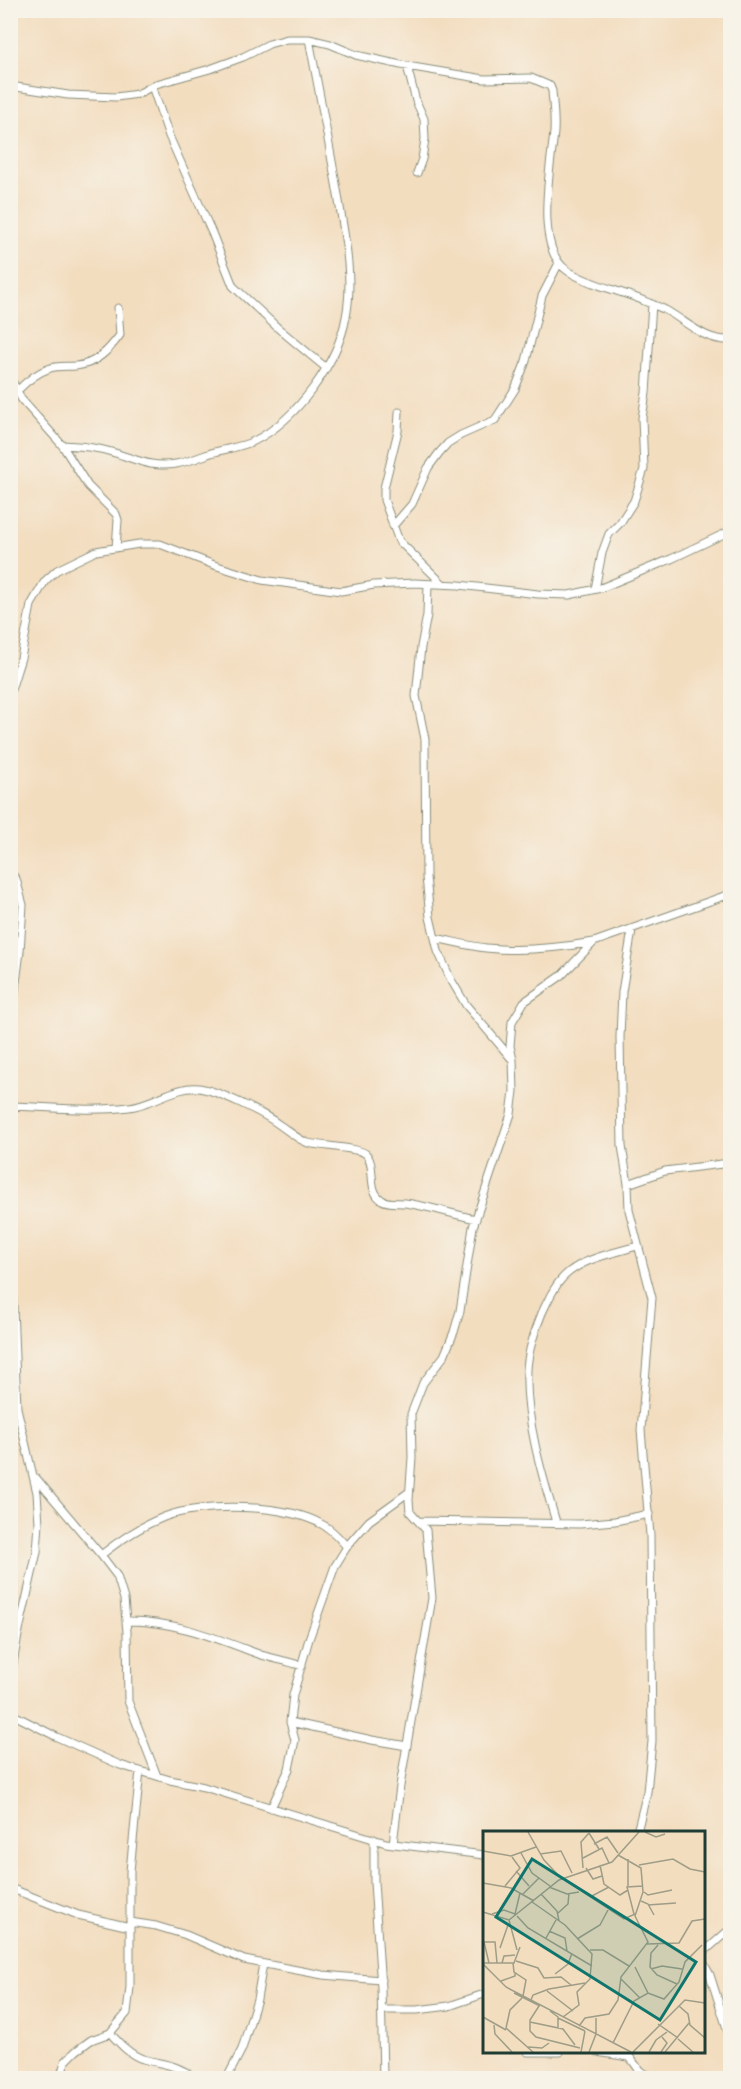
<svg xmlns="http://www.w3.org/2000/svg" width="741" height="2089" viewBox="0 0 741 2089" font-family="'Sorts Mill Goudy',serif">
  <rect width="100%" height="100%" fill="#f7f3e8"/>
  <filter id="ink" filterUnits="userSpaceOnUse"><feTurbulence type="fractalNoise" baseFrequency=".0167" numOctaves="2"/><feDisplacementMap in="SourceGraphic" scale="12" xChannelSelector="R" yChannelSelector="G"/><feConvolveMatrix kernelMatrix="1 2 1 2 8 2 1 2 1" color-interpolation-filters="sRGB"/></filter>
  <filter id="wash" filterUnits="userSpaceOnUse"><feTurbulence type="fractalNoise" baseFrequency=".008" numOctaves="4" result="noise"/><feDisplacementMap in="SourceGraphic" scale="24" xChannelSelector="R" yChannelSelector="G"/><feGaussianBlur stdDeviation="1.35" result="paint"/><feColorMatrix in="noise" values="0 0 0 0 0 0 0 0 0 0 0 0 0 0 0 0 0 1.4 0 .05"/><feComposite in="paint" operator="in"/></filter>
  <g filter="url(#wash)">
    <rect width="100%" height="100%" fill="#f3ddbf"/>
  </g>
  <g filter="url(#ink)">
    <g fill="none" stroke-linecap="round" stroke-linejoin="round">
      <!-- street casing -->
      <g stroke="#898d7a" stroke-width="9">
        <path id="street" d="M 407,66 L 416,101 L 424,119 L 425,139 L 422,159 L 417,173
          M 10,86 L 68,95 L 116,97 L 138,94 L 156,84 L 210,69 L 243,57 L 269,44 L 287,39 L 309,39 L 330,44 L 356,55 L 401,65 L 484,79 L 531,78 L 550,86 L 552,91 C 553,104 555,118 554,132 C 551,167 533,249 568,271 C 592,286 623,291 649,303 C 656,306 663,308 669,312 C 689,324 706,341 730,340
          M 152,86 L 169,136 L 212,233 L 233,286 L 279,329 L 325,367
          M 10,377 L 22,400 L 62,445 L 88,486 L 116,514 L 118,520 L 116,548
          M 18,390 C 27,381 36,373 48,369 C 57,365 67,367 76,366 C 96,364 109,350 120,335 L 118,308
          M 399,412 L 398,431 L 384,488 L 384,500 L 399,541 L 443,584
          M 62,445 C 80,446 97,447 115,453 C 138,460 151,468 176,464 C 188,462 200,457 211,453 C 225,449 241,447 254,441 C 296,420 338,363 346,317 C 354,277 344,234 338,195 C 329,143 319,91 309,39
          M 393,526 L 412,504 L 428,468 L 439,453 L 448,443 L 461,435 L 495,420 L 515,389 L 526,361 L 542,296 L 559,263
          M 428,584 L 427,615 L 421,647 L 416,696 L 425,739 L 426,877 L 430,917 L 438,951 L 450,978 L 466,1005 L 511,1058
          M 595,589 L 602,553 L 609,534 L 620,523 L 634,501 L 644,469 L 642,418 L 646,393 L 652,304
          M 10,693 L 21,658 L 31,605 L 45,581 L 57,570 L 96,551 L 139,544 L 160,544 L 214,565 L 262,580 L 341,591 L 374,585 L 414,583 L 459,585 L 538,594 L 569,595 L 601,588 L 671,559 L 730,531
          M 10,872 L 16,879 L 23,905 L 20,951 L 10,1030
          M 632,930 L 622,992 L 620,1037 L 622,1146 L 628,1184 L 629,1210 L 652,1298 L 641,1430 L 650,1535 L 652,1741 L 647,1792 L 637,1832
          M 435,938 C 451,941 469,946 486,948 C 522,952 558,948 594,942
          M 10,1106 C 50,1107 90,1112 129,1107 C 152,1105 176,1085 199,1088 C 219,1091 264,1113 281,1126 C 290,1132 297,1139 308,1143 C 319,1146 360,1148 366,1154 C 377,1166 366,1190 382,1200 C 389,1204 397,1202 405,1203 C 428,1206 452,1214 476,1219
          M 628,1184 L 665,1171 L 730,1163
          M 10,1231 L 17,1408 L 37,1493 L 39,1523 L 37,1552 L 18,1635 L 10,1681
          M 36,1478 L 101,1555 L 117,1576 L 124,1599 L 127,1632 L 128,1701 L 157,1776
          M 419,1521 L 580,1524 L 615,1521 L 649,1514
          M 556,1522 C 542,1475 525,1419 527,1370 C 528,1350 535,1331 542,1313 C 549,1298 556,1282 569,1272 C 588,1257 615,1253 637,1246
          M 101,1555 C 120,1540 141,1526 164,1517 C 202,1502 288,1504 323,1525 C 333,1530 340,1539 347,1547
          M 126,1621 C 173,1620 218,1639 261,1655 C 275,1659 288,1661 302,1666
          M 10,1713 L 57,1737 L 120,1765 L 170,1780 L 204,1787 L 386,1843 L 484,1855
          M 290,1722 L 372,1740 L 407,1746
          M 271,1808 L 289,1769 L 293,1750 L 295,1740 L 290,1722 L 293,1695 L 309,1639 L 335,1566 L 348,1545 L 369,1521 L 409,1492
          M 374,1839 L 374,1882 L 381,1988 L 383,2078
          M 393,1844 L 400,1786 L 432,1598 L 426,1530 L 410,1512 L 409,1500 L 412,1457 L 411,1414 L 423,1383 L 444,1356 L 454,1332 L 460,1311 L 473,1227 L 511,1114 L 514,1091 L 513,1060 L 510,1046 L 512,1022 L 524,1002 L 561,976 L 594,942 L 730,894
          M 10,1888 L 78,1915 L 130,1927
          M 130,1922 L 156,1926 L 186,1935 L 244,1960 L 323,1975 L 381,1980
          M 704,1952 L 730,1929
          M 704,1964 L 710,1975 L 730,2038
          M 382,2010 L 417,2010 L 449,2006 L 484,1994
          M 110,2033 C 119,2043 130,2055 143,2059 C 165,2065 176,2064 195,2078
          M 528,2052 L 560,2052
          M 597,2052 L 629,2057
          M 626,2052 L 640,2071 L 651,2078
          M 60,2078 L 65,2062 L 76,2051 L 91,2040 L 110,2033 L 127,2013 L 130,1987 L 130,1871 L 140,1771
          M 227,2078 L 242,2049 L 257,1999 L 263,1964"/>
      </g>
      <!-- street -->
      <use href="#street" stroke="#fff" stroke-width="7"/>
    </g>
  </g>
  <!-- overview -->
  <g transform="translate(483 1831)">
    <rect width="222" height="222" fill="#f3ddbf"/>
    <path fill="none" stroke="#9e9d87" stroke-width="1.5" d="M 45,1 L 61,29 L 78,47M 162,1 L 173,6 L 182,3M 106,2 L 116,18M 111,13 L 124,6 L 135,22M 0,20 L 28,25 L 53,16M 38,22 L 49,42 L 67,55M 57,23 L 78,20 L 89,42M 100,27 L 119,17 L 126,32M 117,34 L 121,53 L 137,64 L 145,59M 156,34 L 190,28 L 207,38 L 222,41M 100,37 L 98,11 L 106,2M 103,37 L 110,48 L 119,45M 33,40 L 46,55M 79,47 L 141,88 L 152,83M 0,52 L 28,57 L 51,70M 22,55 L 37,37 L 29,26M 145,55 L 145,28M 66,56 L 84,63 L 96,61M 161,61 L 165,64 L 189,59M 58,63 L 74,80 L 76,90M 39,64 L 56,47M 107,66 L 126,56M 158,70 L 165,73 L 171,84M 49,71 L 82,94 L 109,123 L 107,148 L 94,161 L 96,174 L 80,186M 165,74 L 193,72M 0,81 L 26,89 L 76,49 L 129,31 L 156,1M 75,82 L 85,73 L 86,62M 9,83 L 21,79 L 32,83M 32,83 L 37,62M 151,83 L 144,56 L 160,55M 34,85 L 45,97 L 109,135M 26,89 L 34,119M 66,100 L 82,107 L 84,120M 63,107 L 73,89M 94,108 L 117,94 L 126,77M 0,111 L 12,111 L 14,132M 1,111 L 6,132M 164,113 L 196,112 L 209,90 L 222,88M 175,114 L 168,122 L 167,136 L 174,144 L 194,153M 17,117 L 25,94M 107,119 L 120,119 L 146,135M 33,130 L 55,137 L 61,147 L 78,146 L 88,154M 0,132 L 31,132 L 37,116M 19,132 L 21,125 L 32,124M 30,132 L 31,141 L 43,149 L 40,165M 0,133 L 23,156 L 148,221M 152,136 L 165,162M 168,138 L 179,135 L 199,138M 72,143 L 85,133 L 89,122M 138,148 L 157,167M 18,150 L 32,145 L 32,141M 64,160 L 90,180M 31,162 L 57,175M 39,167 L 27,179 L 23,197 L 50,221M 48,169 L 50,164 L 66,158 L 102,152M 56,175 L 47,189 L 47,200 L 53,206 L 97,217M 196,175 L 205,183 L 207,194 L 222,207M 67,180 L 75,186 L 75,197M 0,186 L 23,199M 75,187 L 102,200M 47,191 L 80,198 L 92,214M 175,193 L 195,207M 11,194 L 12,203 L 29,221M 96,195 L 102,187 L 126,183 L 135,169 L 138,146 L 165,111 L 152,85 L 160,61 L 158,37 L 135,24M 195,208 L 210,221M 130,212 L 151,170 L 165,162 L 181,168 L 196,151 L 202,131 L 219,114M 45,216 L 59,217 L 66,212M 98,221 L 102,200M 106,221 L 113,203 L 113,187M 150,221 L 202,169 L 222,172M 166,221 L 173,209 L 184,201M 178,221 L 184,212 L 179,206M 182,221 L 206,192"/>
    <path fill="#0f766e" fill-opacity="0.15" stroke="#0f766e" stroke-width="3" d="M 49,28 L 213,131 L 177,189 L 13,86 Z"/>
    <rect width="222" height="222" fill="none" stroke="#1f3d34" stroke-width="3"/>
  </g>
  <!-- margin -->
  <rect width="741" height="2089" fill="none" stroke="#f7f3e8" stroke-width="36"/>
</svg>
